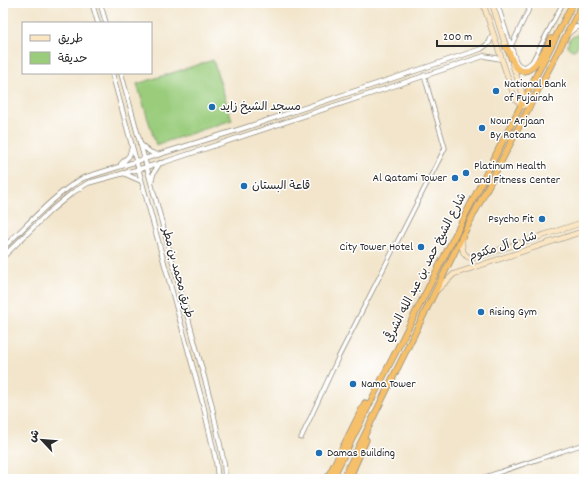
<svg xmlns="http://www.w3.org/2000/svg" width="587" height="482" viewBox="0 0 587 482" font-family="Dekko,'Playpen Sans Arabic',sans-serif">
  <rect width="100%" height="100%" fill="#fff"/>
  <filter id="ink" filterUnits="userSpaceOnUse"><feTurbulence type="fractalNoise" baseFrequency=".025" numOctaves="2"/><feDisplacementMap in="SourceGraphic" scale="8" xChannelSelector="R" yChannelSelector="G"/><feConvolveMatrix kernelMatrix="1 2 1 2 8 2 1 2 1" color-interpolation-filters="sRGB"/></filter>
  <filter id="wash" filterUnits="userSpaceOnUse"><feTurbulence type="fractalNoise" baseFrequency=".012" numOctaves="4" result="noise"/><feDisplacementMap in="SourceGraphic" scale="16" xChannelSelector="R" yChannelSelector="G"/><feGaussianBlur stdDeviation="0.9" result="paint"/><feColorMatrix in="noise" values="0 0 0 0 0 0 0 0 0 0 0 0 0 0 0 0 0 1.4 0 .05"/><feComposite in="paint" operator="in"/></filter>
  <g filter="url(#wash)">
    <rect width="100%" height="100%" fill="#f2e5cb"/>
    <!-- green -->
    <path fill="#9acc7c" stroke="#627c54" d="M 581,33 L 584,34 L 584,37 L 582,37 L 576,49 L 573,50 L 567,47 L 570,38 Z
      M 213,60 L 232,120 L 156,145 L 137,84 Z"/>
  </g>
  <g filter="url(#ink)">
    <g fill="none" stroke-linecap="round" stroke-linejoin="round">
      <!-- minor casing -->
      <g stroke="#8e887b" stroke-width="5">
        <path id="minor" d="M 497,3 L 516,61 L 519,65 L 525,67 L 532,62 L 563,3
          M 511,46 L 532,3
          M 301,438 L 338,358 L 445,148 L 424,75
          M 479,479 L 584,444"/>
      </g>
      <!-- tertiary casing -->
      <g stroke="#8e887b" stroke-width="5.5">
        <path id="tertiary" d="M 92,3 L 98,23
          M 100,3 L 106,23
          M 584,6 L 584,15
          M 568,34 L 576,27 L 584,28
          M 112,73 L 203,404 L 216,461 L 218,479
          M 121,73 L 211,402 L 224,463 L 225,479
          M 140,144 L 150,152 L 158,155
          M 121,164 L 129,156 L 132,147
          M 123,173 L 141,181
          M 151,182 L 154,172 L 160,163
          M 3,248 C 29,224 52,196 83,178 L 244,128 L 481,49 L 489,43 L 493,34
          M 3,257 L 50,211 L 72,193 L 88,183 L 165,162 L 484,56 L 501,59"/>
      </g>
      <!-- secondary casing -->
      <g stroke="#8e887b" stroke-width="6">
        <path id="secondary" d="M 483,3 L 515,99 L 523,106 L 531,103
          M 492,3 L 507,50
          M 512,63 L 525,101
          M 462,237 C 462,247 461,258 474,258 L 584,222
          M 436,291 L 454,274 L 584,231"/>
      </g>
      <!-- trunk casing -->
      <g stroke="#8e887b" stroke-width="7">
        <path id="trunk" d="M 506,47 C 511,53 511,61 516,67 C 530,83 546,47 551,39
          M 327,479 L 365,403
          M 332,479 L 383,377 L 573,3
          M 343,479 L 462,237 L 583,3
          M 349,479 L 366,440"/>
      </g>
      <!-- minor -->
      <use href="#minor" stroke="#fff" stroke-width="3.5"/>
      <!-- tertiary -->
      <use href="#tertiary" stroke="#fff" stroke-width="4"/>
      <!-- secondary -->
      <use href="#secondary" stroke="#fbe6c4" stroke-width="5"/>
      <!-- trunk -->
      <use href="#trunk" stroke="#f6c06b" stroke-width="5.5"/>
    </g>
  </g>
  <!-- markers -->
  <g fill="#1f6fb2" stroke="#fff" stroke-width="1.5">
    <circle cx="496" cy="91" r="4"/>
    <circle cx="212" cy="107" r="4"/>
    <circle cx="482" cy="128" r="4"/>
    <circle cx="466" cy="173" r="4"/>
    <circle cx="455" cy="178" r="4"/>
    <circle cx="244" cy="186" r="4"/>
    <circle cx="542" cy="219" r="4"/>
    <circle cx="421" cy="247" r="4"/>
    <circle cx="481" cy="312" r="4"/>
    <circle cx="353" cy="384" r="4"/>
    <circle cx="319" cy="453" r="4"/>
  </g>
  <g text-anchor="middle" dominant-baseline="central" stroke-width="3" stroke-linejoin="round" paint-order="stroke">
    <!-- poi labels -->
    <g font-size="12" fill="#2b2b2b" stroke="#fff" text-anchor="start">
      <text x="504" y="84">National Bank<tspan x="504" dy="14">of Fujairah</tspan></text>
      <text x="220" y="107">مسجد الشيخ زايد</text>
      <text x="490" y="121">Nour Arjaan<tspan x="490" dy="14">By Rotana</tspan></text>
      <text x="474" y="166">Platinum Health<tspan x="474" dy="14">and Fitness Center</tspan></text>
      <text x="447" y="178" text-anchor="end">Al Qatami Tower</text>
      <text x="252" y="186">قاعة البستان</text>
      <text x="534" y="219" text-anchor="end">Psycho Fit</text>
      <text x="413" y="247" text-anchor="end">City Tower Hotel</text>
      <text x="489" y="312">Rising Gym</text>
      <text x="361" y="384">Nama Tower</text>
      <text x="327" y="453">Damas Building</text>
    </g>
    <!-- street labels -->
    <g font-size="12" fill="#2b2b2b" stroke="#fff">
      <text transform="translate(503 247) rotate(-18)">شارع آل مكتوم</text>
      <text transform="translate(426 268) rotate(-63)">شارع الشيخ حمد بن عبد الله الشرقي</text>
      <text transform="translate(177 273) rotate(75)">طريق محمد بن مطر</text>
    </g>
  </g>
  <!-- margin -->
  <rect width="587" height="482" fill="none" stroke="#fff" stroke-width="16"/>
  <!-- legend -->
  <rect x="22" y="22" width="130" height="52" fill="#ffffff" stroke="#aaaaaa"/>
  <rect x="30" y="35" width="20" height="6" fill="#fbe6c4" stroke="#aaaaaa"/>
  <text x="58" y="42" font-size="12" fill="#2b2b2b">طريق</text>
  <rect x="30" y="52" width="20" height="12" fill="#9acc7c" stroke="#aaaaaa"/>
  <text x="58" y="62" font-size="12" fill="#2b2b2b">حديقة</text>
  <!-- north arrow -->
  <g transform="translate(42 440) rotate(296)" stroke="#ffffff" stroke-width="3" paint-order="stroke">
  <path d="M0-3L7 15L0 10L-7 15Z" fill="#2b2b2b"/>
  <text y="-6" font-size="11" font-weight="bold" text-anchor="middle" fill="#2b2b2b">ش</text>
  </g>
  <!-- scale -->
  <path d="M437 40v6h113v-6" fill="none" stroke="#2b2b2b" stroke-width="2"/>
  <text x="443" y="40" font-size="12" fill="#2b2b2b" stroke="#ffffff" stroke-width="3" paint-order="stroke">200 m</text>
</svg>
